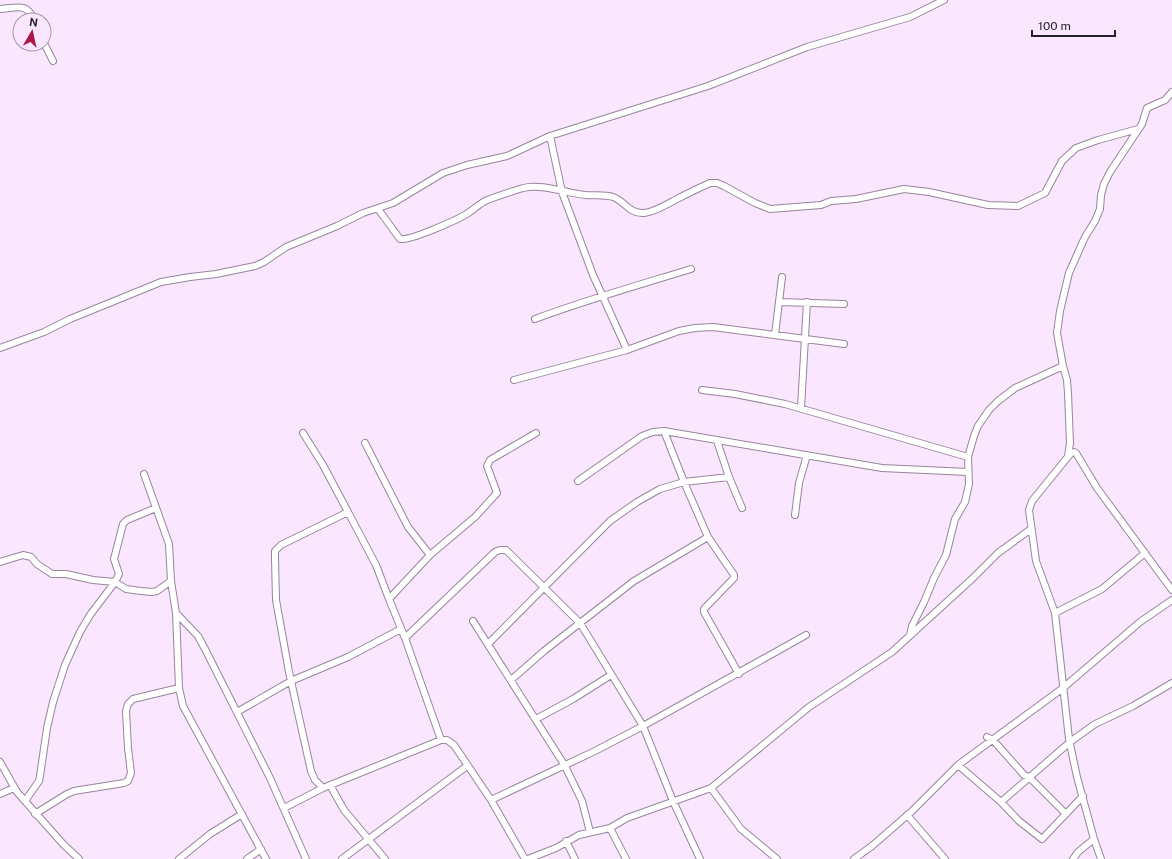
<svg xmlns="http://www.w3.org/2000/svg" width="1172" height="859" viewBox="0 0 1172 859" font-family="'Public Sans',sans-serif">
  <rect width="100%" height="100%" fill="#fae7ff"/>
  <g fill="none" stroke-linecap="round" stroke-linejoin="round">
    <!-- street casing -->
    <g stroke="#96859b" stroke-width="8">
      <path id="street" d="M 0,9 C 17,8 27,2 34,20
        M 44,43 L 53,61
        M 550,136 L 562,192 L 593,275 L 627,350
        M 378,209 L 400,239 C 410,241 454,221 465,215 C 472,211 478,205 485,201 C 497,196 510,192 523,188 C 541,183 566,193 585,195 C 594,196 604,194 613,197 C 625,201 629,214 644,213 C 655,212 667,204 677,199 C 688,193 699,188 710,183 L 717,183 L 724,186 L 755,203 L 770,209 L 821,205 L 831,201 L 856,199 L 904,189 L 929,192 L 988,205 L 1018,206 L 1045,193 L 1062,161 L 1076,148 L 1098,140 L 1138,129
        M 779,302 L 844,304
        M 535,319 C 586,300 639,285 691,269
        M 775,335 L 782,277
        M 0,348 L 44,332 L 70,319 L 161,282 L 190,277 L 216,274 L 255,266 L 264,262 L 286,247 L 337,226 L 363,213 L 393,203 L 443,173 L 467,165 L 507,156 L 550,136 L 708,86 L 807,47 L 910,17 L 944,0
        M 514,380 L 627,350 L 679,331 L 695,328 L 713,327 L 844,344
        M 702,390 L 735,394 L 785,404 L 968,457
        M 801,408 L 807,302
        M 664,431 L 684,482 L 708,537 L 734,575 L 734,578 L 704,609 L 704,612 L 739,674
        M 303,433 L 323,465 L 348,512 L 281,545 L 275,551 L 275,558 L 276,600 L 289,672 L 311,771 L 315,780 L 323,788
        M 717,441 L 729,477 L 742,508
        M 365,443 L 408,527 L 430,555 L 389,599 L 405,638 L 441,740
        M 1068,456 L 1070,443 L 1068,393 L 1067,380 L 1063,366 L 1057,333 L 1060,311 L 1069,273 L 1085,237 L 1095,221 L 1100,209 L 1101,195 L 1104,184 L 1110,172 L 1142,124 L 1147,108 L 1165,100 L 1172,92
        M 144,474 L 169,544 L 171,581 L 176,613 L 198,636 L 205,649 L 270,778 L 306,859
        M 578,481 L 642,436 L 653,432 L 664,431 L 882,468 L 968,472
        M 348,512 L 376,565 L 389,599
        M 795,515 L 799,483 L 807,455
        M 430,555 L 475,517 L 497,493 L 487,466 L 490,460 L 536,433
        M 0,562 L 23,555 L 31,557 L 37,564 L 52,574 L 66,574 L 93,580 L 115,582 L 126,589 L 141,591 L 152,592 L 157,591 L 171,581
        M 176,613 L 179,688 L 183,706 L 266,859
        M 1055,613 L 1102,589 L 1145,553
        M 473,621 L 565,766 L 582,801 L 590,832
        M 910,635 L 912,626 L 924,602 L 934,578 L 946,555 L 955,519 L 965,502 L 969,484 L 968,457 L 974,436 L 978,426 L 989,410 L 998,401 L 1015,388 L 1063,366
        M 405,638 L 495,552 L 500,550 L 506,550 L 580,623 L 643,726 L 673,801 L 700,859
        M 488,644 L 610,521 L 637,502 L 660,489 L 684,482 L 729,477
        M 511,680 L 544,651 L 634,581 L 708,537
        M 237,712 L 291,681 L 348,657 L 401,629
        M 536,719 L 573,699 L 611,675
        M 987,737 L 993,740 L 1024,775 L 1029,777 L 1066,814
        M 0,762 L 17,792 L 63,844 L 79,859
        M 958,765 L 1001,802 L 1019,821 L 1042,839 L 1083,796
        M 330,785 L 344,810 L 385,859
        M 711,788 L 741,829 L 777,859
        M 0,794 L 14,788
        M 491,800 L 595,751 L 643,726 L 806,635
        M 25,801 L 39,781 L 40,776 L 47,728 L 53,702 L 65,665 L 80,632 L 90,615 L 115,582 L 119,574 L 114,559 L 123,524 L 127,520 L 156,508
        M 1001,802 L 1070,742 L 1095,724 L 1133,706 L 1172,683
        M 284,808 L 323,788 L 441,740 L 447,740 L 454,745 L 491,800 L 525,859
        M 35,814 L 67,794 L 74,791 L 124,783 L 128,781 L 131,773 L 128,748 L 126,711 L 128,704 L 133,699 L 179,688
        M 907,815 L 945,859
        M 610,828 L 626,859
        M 566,841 L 575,859
        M 179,859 L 210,834 L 242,814
        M 247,859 L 261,849
        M 342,859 L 467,766
        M 528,859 L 556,848 L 579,835 L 610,828 L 627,818 L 711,788 L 809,707 L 892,652 L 973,578 L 998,553 L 1031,529
        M 854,859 L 872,846 L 911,812 L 958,765 L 1063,688 L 1140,622 L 1172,600
        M 1073,859 L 1078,852 L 1094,839
        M 1101,859 L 1094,839 L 1077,777 L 1069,739 L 1055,613 L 1036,561 L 1029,510 L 1032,501 L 1071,453 L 1074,452 L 1076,453 L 1097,488 L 1172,590"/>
    </g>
    <!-- street -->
    <use href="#street" stroke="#fff" stroke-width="6"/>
  </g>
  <!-- north arrow -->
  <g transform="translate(32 32) rotate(9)"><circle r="19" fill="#fae7ff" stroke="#a597a9"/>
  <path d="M0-3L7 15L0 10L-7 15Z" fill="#aa174b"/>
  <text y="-6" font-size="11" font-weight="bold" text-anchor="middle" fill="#261f27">N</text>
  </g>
  <!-- scale -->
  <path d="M1032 30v6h83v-6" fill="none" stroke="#261f27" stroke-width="2"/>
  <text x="1038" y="30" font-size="12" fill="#261f27" stroke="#fae7ff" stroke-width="3" paint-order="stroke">100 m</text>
</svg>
